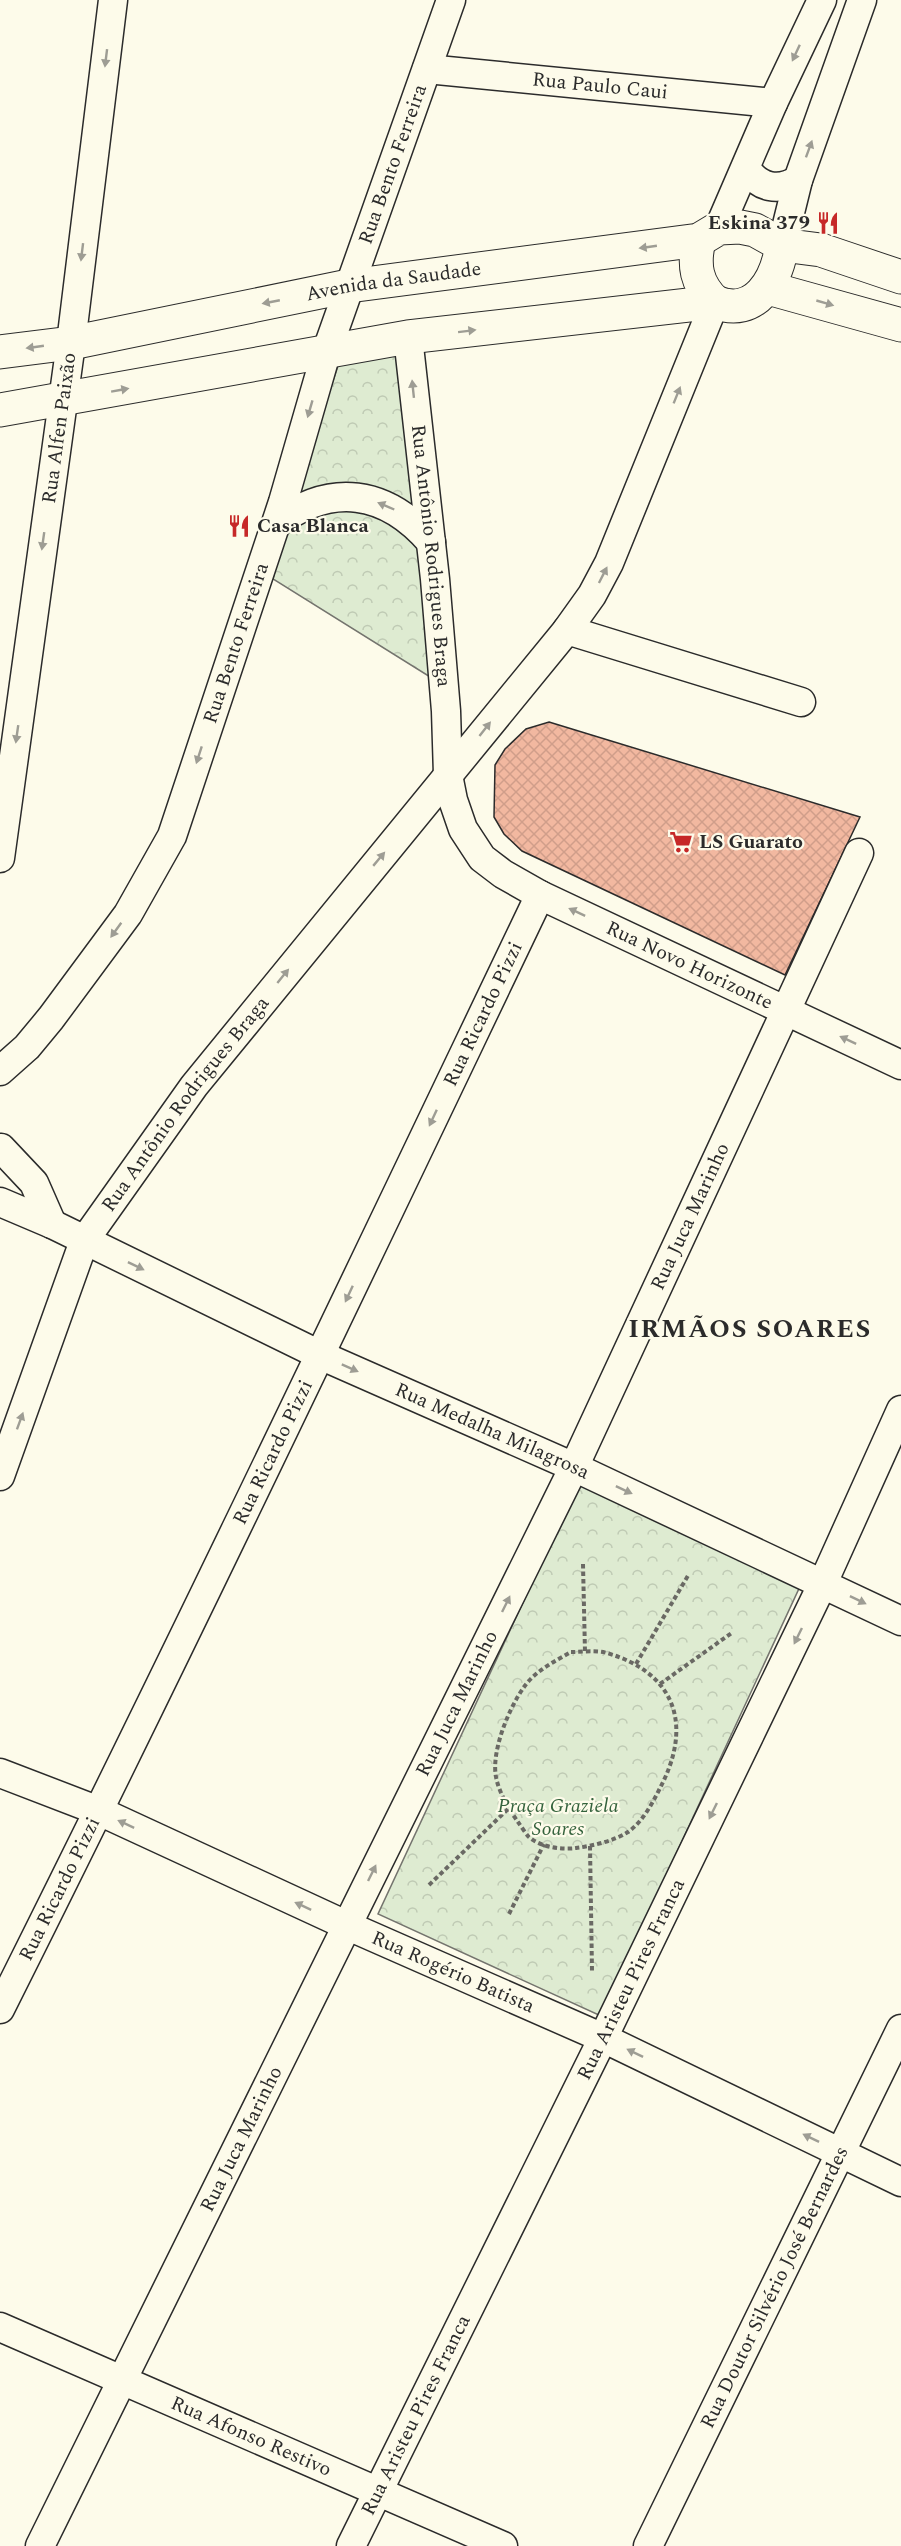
<svg xmlns="http://www.w3.org/2000/svg" width="901" height="2546" viewBox="0 0 901 2546" font-family="Spectral,serif">
  <defs>
    <pattern id="park-crowns" width="20" height="18" patternUnits="userSpaceOnUse" patternTransform="scale(1.5)"><rect width="20" height="18" fill="#deebd1"/><path d="M2 6a3 3 0 1 1 6 0M12 15a3 3 0 1 1 6 0" fill="none" stroke="#bfcab4"/></pattern>
    <pattern id="building-cross-hatch" width="8" height="8" patternUnits="userSpaceOnUse" patternTransform="scale(1.5)"><rect width="8" height="8" fill="#f2b8a0"/><path d="M0 0l8 8M0 8l8-8" fill="none" stroke="#d09e8a"/></pattern>
  </defs>
  <rect width="100%" height="100%" fill="#fdfbea"/>
  <!-- park -->
  <path fill="url(#park-crowns)" stroke="#74746e" stroke-width="1.5" d="M 402,351 L 435,680 L 273,579 L 293,499 L 339,363 Z
    M 580,1480 L 802,1582 L 601,2016 L 378,1914 Z"/>
  <!-- building -->
  <path fill="url(#building-cross-hatch)" stroke="#2b2b2b" stroke-width="1.5" d="M 549,722 L 860,817 L 785,975 L 522,851 L 504,834 L 494,817 L 495,765 L 505,749 L 526,729 Z"/>
  <g fill="none" stroke-linecap="round" stroke-linejoin="round">
    <!-- minor casing -->
    <g stroke="#2b2b2b" stroke-width="31">
      <g id="minor">
        <path id="s1" d="M 427,69 L 773,103"/>
        <path d="M 746,169 C 760,188 778,192 798,180"/>
        <path d="M 719,228 L 773,103 L 822,0"/>
        <path d="M 782,245 L 798,180 L 862,0"/>
        <path id="s2" d="M 408,337 L 435,579 L 446,711 L 448,775 L 453,800 L 463,829 L 482,858 L 503,874 L 540,895 L 901,1065"/>
        <path d="M 276,524 C 331,482 386,490 431,542"/>
        <path d="M 567,630 L 801,702"/>
        <path id="s3" d="M 0,858 L 71,343 L 113,0"/>
        <path id="s4" d="M 0,1071 L 27,1047 L 51,1018 L 128,914 L 172,836 L 283,502 L 326,353 L 451,0"/>
        <path d="M 1,1148 L 34,1183 L 52,1224"/>
        <path id="s5" d="M 0,1202 L 52,1224 L 320,1355 L 574,1467 L 901,1621"/>
        <path id="s6" d="M 0,1476 L 84,1241 L 194,1086 L 567,630 L 592,595 L 609,563 L 715,302"/>
        <path id="s7" d="M 0,1773 L 99,1811 L 346,1925 L 603,2038 L 901,2182"/>
        <path id="s8" d="M 0,2009 C 185,1640 362,1267 540,895"/>
        <path id="s9" d="M 0,2327 L 503,2546"/>
        <path id="s10" d="M 40,2546 L 574,1467 L 859,853"/>
        <path id="s11" d="M 351,2546 L 603,2038 L 823,1583 L 901,1410"/>
        <path id="s12" d="M 648,2546 L 901,2029"/>
      </g>
    </g>
    <!-- major casing -->
    <g stroke="#2b2b2b" stroke-width="35">
      <g id="major">
        <path d="M 699,240 C 693,265 696,284 715,302"/>
        <path d="M 768,288 L 901,325"/>
        <path id="s13" d="M 0,352 L 71,343 L 349,286 L 699,240 L 719,228 L 740,227 L 755,230 L 782,245 L 821,250 L 901,277"/>
        <path d="M 0,410 L 408,337 L 715,302 C 756,319 777,279 782,245"/>
      </g>
    </g>
    <!-- path -->
    <path stroke="#6a6964" stroke-width="4" stroke-dasharray="4.5 3" stroke-linecap="butt" d="M 583,1564 L 585,1652
      M 571,1652 C 582,1652 596,1650 607,1653 C 672,1672 692,1720 664,1780 C 655,1798 645,1820 628,1832 C 614,1841 592,1846 576,1848 C 561,1850 540,1847 529,1837 C 525,1833 521,1826 518,1822 C 509,1809 499,1793 496,1777 C 491,1751 509,1708 524,1687 C 535,1671 555,1661 571,1652 Z
      M 636,1664 L 689,1574
      M 660,1684 L 733,1632
      M 590,1846 L 592,1971
      M 429,1885 L 508,1809
      M 509,1914 L 544,1844"/>
    <!-- minor -->
    <use href="#minor" stroke="#fdfbea" stroke-width="28"/>
    <!-- major -->
    <use href="#major" stroke="#fdfbea" stroke-width="33"/>
  </g>
  <!-- one-way arrows -->
  <defs><path id="oneway-solid" d="M-6-.8H1V-3.2L6.5 0L1 3.2V.8H-6Z" transform="scale(1.5)"/></defs>
  <g fill="#9e9d94">
    <use href="#oneway-solid" transform="translate(796 53) rotate(115)"/>
    <use href="#oneway-solid" transform="translate(106 58) rotate(97)"/>
    <use href="#oneway-solid" transform="translate(809 149) rotate(-70)"/>
    <use href="#oneway-solid" transform="translate(648 247) rotate(172)"/>
    <use href="#oneway-solid" transform="translate(82 252) rotate(97)"/>
    <use href="#oneway-solid" transform="translate(271 302) rotate(169)"/>
    <use href="#oneway-solid" transform="translate(825 303) rotate(16)"/>
    <use href="#oneway-solid" transform="translate(467 331) rotate(-7)"/>
    <use href="#oneway-solid" transform="translate(35 347) rotate(172)"/>
    <use href="#oneway-solid" transform="translate(413 389) rotate(-96)"/>
    <use href="#oneway-solid" transform="translate(120 390) rotate(-10)"/>
    <use href="#oneway-solid" transform="translate(677 395) rotate(-68)"/>
    <use href="#oneway-solid" transform="translate(310 409) rotate(106)"/>
    <use href="#oneway-solid" transform="translate(386 506) rotate(-157)"/>
    <use href="#oneway-solid" transform="translate(43 541) rotate(98)"/>
    <use href="#oneway-solid" transform="translate(603 575) rotate(-63)"/>
    <use href="#oneway-solid" transform="translate(485 729) rotate(-52)"/>
    <use href="#oneway-solid" transform="translate(17 734) rotate(98)"/>
    <use href="#oneway-solid" transform="translate(199 755) rotate(108)"/>
    <use href="#oneway-solid" transform="translate(379 859) rotate(-50)"/>
    <use href="#oneway-solid" transform="translate(577 912) rotate(-155)"/>
    <use href="#oneway-solid" transform="translate(116 930) rotate(126)"/>
    <use href="#oneway-solid" transform="translate(283 976) rotate(-51)"/>
    <use href="#oneway-solid" transform="translate(848 1040) rotate(-155)"/>
    <use href="#oneway-solid" transform="translate(433 1118) rotate(115)"/>
    <use href="#oneway-solid" transform="translate(136 1266) rotate(26)"/>
    <use href="#oneway-solid" transform="translate(349 1294) rotate(115)"/>
    <use href="#oneway-solid" transform="translate(350 1368) rotate(24)"/>
    <use href="#oneway-solid" transform="translate(20 1421) rotate(-70)"/>
    <use href="#oneway-solid" transform="translate(624 1490) rotate(25)"/>
    <use href="#oneway-solid" transform="translate(858 1600) rotate(26)"/>
    <use href="#oneway-solid" transform="translate(506 1604) rotate(-64)"/>
    <use href="#oneway-solid" transform="translate(798 1636) rotate(116)"/>
    <use href="#oneway-solid" transform="translate(713 1811) rotate(116)"/>
    <use href="#oneway-solid" transform="translate(126 1824) rotate(-155)"/>
    <use href="#oneway-solid" transform="translate(372 1873) rotate(-64)"/>
    <use href="#oneway-solid" transform="translate(303 1906) rotate(-155)"/>
    <use href="#oneway-solid" transform="translate(635 2053) rotate(-154)"/>
    <use href="#oneway-solid" transform="translate(811 2138) rotate(-154)"/>
  </g>
  <!-- icons -->
  <defs>
    <g id="restaurant-bare" transform="scale(1.8)"><path d="M-5-6h1v4h1v-4h1v4h1v-4h1v5L-1.5 .5V6h-2V.5L-5-1ZM5-6V6H3V1.5H1.5Q1.5-4 5-6Z" fill="#c62828" stroke="#fdfbea" stroke-width="2.5" paint-order="stroke"/></g>
    <g id="supermarket-bare" transform="scale(1.8)"><path d="M-6-5.5h2.5l.6 2H6L4.5 2H-2.5L-4.4-4H-6ZM-1.5 3.2a1.3 1.3 0 1 0 .1 0ZM3 3.2a1.3 1.3 0 1 0 .1 0Z" fill="#c62828" stroke="#fdfbea" stroke-width="2.5" paint-order="stroke"/></g>
  </defs>
  <g fill-rule="evenodd">
    <use href="#restaurant-bare" x="828" y="223"/>
    <use href="#restaurant-bare" x="239" y="526"/>
    <use href="#supermarket-bare" x="681" y="842"/>
  </g>
  <g text-anchor="middle" dominant-baseline="central" stroke-width="4.5" stroke-linejoin="round" paint-order="stroke">
    <!-- street labels -->
    <g font-size="20" fill="#2b2b2b" stroke="#fdfbea">
      <text stroke="none"><textPath href="#s1" startOffset="174">Rua Paulo Caui</textPath></text>
      <text stroke="none"><textPath href="#s4" startOffset="1000">Rua Bento Ferreira</textPath></text>
      <text stroke="none"><textPath href="#s13" startOffset="400">Avenida da Saudade</textPath></text>
      <text stroke="none"><textPath href="#s3" startOffset="434">Rua Alfen Paixão</textPath></text>
      <text stroke="none"><textPath href="#s2" startOffset="220">Rua Antônio Rodrigues Braga</textPath></text>
      <text stroke="none"><textPath href="#s4" startOffset="496">Rua Bento Ferreira</textPath></text>
      <text stroke="none"><textPath href="#s2" startOffset="765">Rua Novo Horizonte</textPath></text>
      <text stroke="none"><textPath href="#s8" startOffset="1106">Rua Ricardo Pizzi</textPath></text>
      <text stroke="none"><textPath href="#s6" startOffset="420">Rua Antônio Rodrigues Braga</textPath></text>
      <text stroke="none"><textPath href="#s10" startOffset="1480">Rua Juca Marinho</textPath></text>
      <text stroke="none"><textPath href="#s5" startOffset="543">Rua Medalha Milagrosa</textPath></text>
      <text stroke="none"><textPath href="#s8" startOffset="620">Rua Ricardo Pizzi</textPath></text>
      <text stroke="none"><textPath href="#s10" startOffset="940">Rua Juca Marinho</textPath></text>
      <text stroke="none"><textPath href="#s8" startOffset="134">Rua Ricardo Pizzi</textPath></text>
      <text stroke="none"><textPath href="#s7" startOffset="495">Rua Rogério Batista</textPath></text>
      <text stroke="none"><textPath href="#s11" startOffset="632">Rua Aristeu Pires Franca</textPath></text>
      <text stroke="none"><textPath href="#s10" startOffset="454">Rua Juca Marinho</textPath></text>
      <text stroke="none"><textPath href="#s12" startOffset="288">Rua Doutor Silvério José Bernardes</textPath></text>
      <text stroke="none"><textPath href="#s11" startOffset="146">Rua Aristeu Pires Franca</textPath></text>
      <text stroke="none"><textPath href="#s9" startOffset="274">Rua Afonso Restivo</textPath></text>
    </g>
    <!-- poi labels -->
    <g font-size="20" font-weight="bold" fill="#2b2b2b" stroke="#fdfbea" text-anchor="start">
      <text x="810" y="223" text-anchor="end">Eskina 379</text>
      <text x="257" y="526">Casa Blanca</text>
      <text x="699" y="842">LS Guarato</text>
    </g>
    <!-- park labels -->
    <g font-size="20" font-style="italic" fill="#34623c" stroke="#fdfbea">
      <text x="558" y="1806">Praça Graziela<tspan x="558" dy="23">Soares</tspan></text>
    </g>
    <!-- district labels -->
    <g font-size="26" font-weight="bold" letter-spacing="1.5" fill="#2b2b2b" stroke="#fdfbea">
      <text x="750" y="1329">IRMÃOS SOARES</text>
    </g>
  </g>
</svg>
